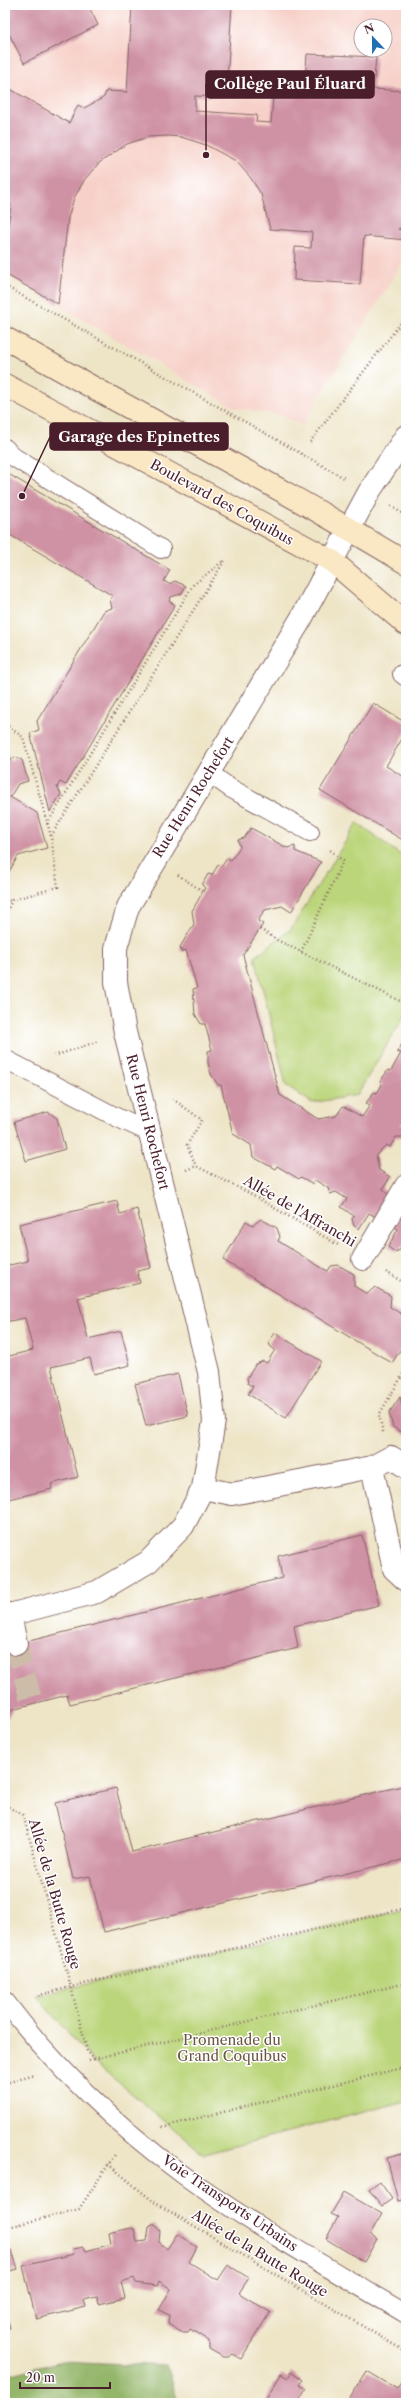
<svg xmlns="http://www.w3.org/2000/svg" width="411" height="2408" viewBox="0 0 411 2408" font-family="'Libre Caslon Text',serif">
  <rect width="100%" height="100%" fill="#fff"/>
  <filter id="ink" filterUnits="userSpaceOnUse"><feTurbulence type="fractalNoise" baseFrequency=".025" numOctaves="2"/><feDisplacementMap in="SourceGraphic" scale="8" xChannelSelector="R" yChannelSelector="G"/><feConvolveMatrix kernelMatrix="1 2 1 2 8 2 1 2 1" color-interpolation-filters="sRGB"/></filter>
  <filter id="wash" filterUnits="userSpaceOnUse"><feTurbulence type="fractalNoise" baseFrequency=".012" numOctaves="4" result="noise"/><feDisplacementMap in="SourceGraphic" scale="16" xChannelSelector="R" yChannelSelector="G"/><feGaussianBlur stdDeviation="0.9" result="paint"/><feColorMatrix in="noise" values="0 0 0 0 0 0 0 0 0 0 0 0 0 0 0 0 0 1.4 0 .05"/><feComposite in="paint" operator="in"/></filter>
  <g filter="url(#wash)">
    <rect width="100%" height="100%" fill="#eee5c7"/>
    <!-- built -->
    <path fill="#f7d1c9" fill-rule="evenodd" d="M 5,5 L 406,5 L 406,259 L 404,259 L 302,426 L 283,416 L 233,407 L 5,274 ZM 361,26 L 385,26 L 385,50 L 361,50 Z"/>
    <!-- green -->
    <path fill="#bbd57a" stroke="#827a52" d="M 357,823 L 406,859 L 406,1013 L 357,1095 L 312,1103 L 286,1085 L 255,957 L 291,929 Z
      M 406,1908 L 406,2101 L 204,2154 L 94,2062 L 36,1996 Z"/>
    <!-- forest -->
    <path fill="#94b66a" stroke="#6f6a4a" d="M 63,2361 L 166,2366 C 174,2378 172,2390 178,2403 L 5,2403 L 5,2376 Z"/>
    <g id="blocks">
      <!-- building -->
      <path fill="#cf92a4" d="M 5,5 L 88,5 L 98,25 L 24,63 L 5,26 Z
        M 132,5 L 232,5 L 226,97 L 195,96 L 195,111 L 257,115 L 256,122 L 271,123 L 274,84 L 305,85 L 307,54 L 376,57 L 373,89 L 406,91 L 406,226 L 398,229 L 406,230 L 406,240 L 364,236 L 360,284 L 294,280 L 295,247 L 311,248 L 312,232 L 270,229 L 261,194 L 250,177 L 236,161 L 206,145 L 181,137 L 168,136 L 148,137 L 127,144 L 99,163 L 85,179 L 74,198 L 68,218 L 58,304 L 5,274 L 5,249 L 11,204 L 5,200 L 5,86 L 69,123 L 78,105 L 84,108 L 101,99 L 104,97 L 106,91 L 127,92 Z
        M 5,472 L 170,570 L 164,581 L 169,584 L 175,581 L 186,586 L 181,594 L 171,597 L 169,601 L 175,605 L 66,785 L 60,782 L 57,787 L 61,794 L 50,812 L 30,733 L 39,730 L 37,721 L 104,611 L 112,608 L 110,600 L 113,596 L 5,532 Z
        M 373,703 L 406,723 L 406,732 L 386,766 L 406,778 L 406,842 L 320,790 Z
        M 5,748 L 10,761 L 15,757 L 22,760 L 28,781 L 18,784 L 10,797 L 37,813 L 47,848 L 18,856 L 5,879 Z
        M 251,828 L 287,848 L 295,846 L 295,851 L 321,862 L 291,912 L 282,906 L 265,910 L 258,921 L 263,924 L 243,955 L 280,1095 L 318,1119 L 336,1116 L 343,1106 L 362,1117 L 370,1105 L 366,1103 L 374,1092 L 377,1093 L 382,1085 L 380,1082 L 388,1070 L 391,1071 L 401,1053 L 397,1052 L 406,1038 L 406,1116 L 401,1124 L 406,1127 L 406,1131 L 403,1137 L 396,1137 L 390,1147 L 386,1145 L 376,1155 L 379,1170 L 390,1177 L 383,1189 L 389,1195 L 379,1219 L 369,1213 L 359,1229 L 354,1226 L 352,1219 L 354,1216 L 341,1207 L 347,1199 L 336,1192 L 330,1194 L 328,1188 L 315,1180 L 313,1184 L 301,1177 L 299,1179 L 277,1166 L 275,1169 L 253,1157 L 251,1145 L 233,1134 L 221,1085 L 218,1085 L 211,1074 L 208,1063 L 208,1051 L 212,1050 L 205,1024 L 201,1024 L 195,1014 L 193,989 L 197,988 L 186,950 L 181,952 L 180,947 L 194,924 L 192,911 L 205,888 L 202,885 L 208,874 L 212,875 L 218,865 L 222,866 L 227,858 L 231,860 L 240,847 L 238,840 L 244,838 Z
        M 48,1112 L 57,1118 L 65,1149 L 26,1161 L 14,1122 Z
        M 117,1201 L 120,1214 L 137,1209 L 151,1268 L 137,1271 L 140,1283 L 78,1298 L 88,1339 L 121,1331 L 130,1365 L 94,1374 L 90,1358 L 51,1367 L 78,1477 L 51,1484 L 52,1489 L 9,1499 L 5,1484 L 5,1357 L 33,1350 L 25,1318 L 5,1322 L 5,1266 L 28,1261 L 19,1224 Z
        M 406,1205 L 406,1248 L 402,1246 L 400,1250 L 395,1252 L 388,1247 L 398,1229 L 389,1223 Z
        M 261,1219 L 277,1228 L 280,1237 L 278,1241 L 322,1268 L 328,1271 L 331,1266 L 338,1265 L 354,1274 L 354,1286 L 367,1294 L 375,1287 L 391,1296 L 390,1307 L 406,1317 L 406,1341 L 392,1363 L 223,1260 L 246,1221 L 253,1225 Z
        M 275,1333 L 321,1361 L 286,1418 L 248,1394 L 253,1386 L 248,1384 L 247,1378 L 256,1364 L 263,1361 L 267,1363 L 271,1356 L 275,1350 L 270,1346 L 269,1342 Z
        M 178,1374 L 188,1416 L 146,1426 L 135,1384 Z
        M 400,1397 L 406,1423 L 406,1435 L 393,1427 L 389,1413 Z
        M 362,1535 L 379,1605 L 294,1626 L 298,1648 L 70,1704 L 67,1695 L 13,1709 L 5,1722 L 5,1647 L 282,1578 L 278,1556 Z
        M 406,1785 L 406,1859 L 104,1932 L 90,1876 L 73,1879 L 55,1803 L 116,1788 L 132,1852 Z
        M 406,2153 L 406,2199 L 398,2201 L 387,2158 Z
        M 380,2182 L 392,2199 L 382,2206 L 369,2190 Z
        M 344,2192 L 382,2214 L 370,2234 L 377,2239 L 364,2262 L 326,2239 L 338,2217 L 331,2214 Z
        M 154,2224 L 160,2231 L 159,2242 L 167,2249 L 177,2234 L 197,2247 L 189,2262 L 218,2280 L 228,2265 L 249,2278 L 239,2293 L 270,2312 L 241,2359 L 231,2354 L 229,2357 L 223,2357 L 209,2349 L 209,2341 L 190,2329 L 188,2332 L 181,2332 L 168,2324 L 169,2315 L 159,2310 L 171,2289 L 159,2281 L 157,2286 L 136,2283 L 134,2278 L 121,2282 L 125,2298 L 99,2304 L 97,2297 L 84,2300 L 86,2307 L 36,2319 L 23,2266 L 74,2254 L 73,2249 L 84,2247 L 86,2251 L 111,2244 L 109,2233 L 131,2228 L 134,2229 L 137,2242 L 147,2241 L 149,2227 Z
        M 5,2248 L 12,2251 L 18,2269 L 5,2272 Z
        M 5,2310 L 10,2328 L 5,2329 Z
        M 367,2371 L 397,2389 L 406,2374 L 406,2403 L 347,2403 Z
        M 291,2372 L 302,2380 L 299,2385 L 306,2389 L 298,2403 L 268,2403 L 265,2401 L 281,2374 L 288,2378 Z"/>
    </g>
  </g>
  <g filter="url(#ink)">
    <use href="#blocks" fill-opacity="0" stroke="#836462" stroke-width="1"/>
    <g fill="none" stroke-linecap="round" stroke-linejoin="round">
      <!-- minor-tunnel -->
      <path stroke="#cdbda8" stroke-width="22" stroke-dasharray="22 11" stroke-linecap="butt" d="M 16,1644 L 32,1704"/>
      <!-- service casing -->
      <g stroke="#836462" stroke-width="20">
        <path id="service" d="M 5,448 L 12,456 L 161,549
          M 402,674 L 406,677
          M 208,772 L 230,788 L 310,832
          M 5,1059 L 116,1117 L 151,1133
          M 5,2001 C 53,2065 118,2127 182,2174 C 253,2226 331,2269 406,2314"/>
      </g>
      <!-- pedestrian casing -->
      <g stroke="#836462" stroke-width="24">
        <path id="pedestrian" d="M 363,1259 L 406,1186"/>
      </g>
      <!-- minor casing -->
      <g stroke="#836462" stroke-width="24">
        <path id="minor" d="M 372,1467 L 391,1457 L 406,1467
          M 203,1488 L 232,1494 L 372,1467 L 394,1569 L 406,1580
          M 10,1614 L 16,1644
          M 5,1616 L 97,1592 L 148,1562 L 183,1526 L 203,1488 L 214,1421 L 209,1372 L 125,1032 L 116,982 L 116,948 L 128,907 L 301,619 L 369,492 L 406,436"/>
      </g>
      <!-- secondary casing -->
      <g stroke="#836462" stroke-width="24">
        <path id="secondary" d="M 5,338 C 138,415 275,483 406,563
          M 5,385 L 332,561 L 406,624"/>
      </g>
      <!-- path -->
      <path stroke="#836462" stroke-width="2.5" stroke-dasharray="1 3" stroke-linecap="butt" d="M 5,286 L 346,479
        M 310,442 L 406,316
        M 391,506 L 406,516
        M 5,724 L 23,737 L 51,836
        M 47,824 L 193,585 L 223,561
        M 178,875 L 204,892
        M 5,902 L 12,900
        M 5,915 L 12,900 L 58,887 L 51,836 L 225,560
        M 260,929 L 277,940 L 406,1004
        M 301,952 L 343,861 L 329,849
        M 54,1056 L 99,1041
        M 173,1099 L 202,1120 L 187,1145 L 196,1166
        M 186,1170 L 196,1166 L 247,1192 L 340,1246
        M 386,1272 L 406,1284
        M 383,1432 L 379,1415 L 406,1369
        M 5,1805 L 23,1815 L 71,1987 L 36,1996
        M 94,2059 L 406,1983
        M 89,2061 L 94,2059 L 87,2051 L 71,1987 L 406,1908
        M 5,2083 L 36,2075
        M 162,2127 L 406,2067
        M 108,2164 L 154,2202 L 406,2352
        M 5,2228 L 79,2209 L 116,2153"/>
      <!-- service -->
      <use href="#service" stroke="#fff" stroke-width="18"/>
      <!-- pedestrian -->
      <use href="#pedestrian" stroke="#fff" stroke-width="22"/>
      <!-- minor -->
      <use href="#minor" stroke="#fff" stroke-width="22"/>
      <!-- secondary -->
      <use href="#secondary" stroke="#fae7c3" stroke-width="22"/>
    </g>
  </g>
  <g text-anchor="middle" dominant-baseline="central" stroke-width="3" stroke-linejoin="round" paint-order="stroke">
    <!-- street labels -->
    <g font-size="14" fill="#4a1f2b" stroke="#fff">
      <text transform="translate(222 502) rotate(29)">Boulevard des Coquibus</text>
      <text transform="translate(193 797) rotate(-58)">Rue Henri Rochefort</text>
      <text transform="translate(148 1122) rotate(76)">Rue Henri Rochefort</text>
      <text transform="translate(300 1211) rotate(30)">Allée de l'Affranchi</text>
      <text transform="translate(55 1894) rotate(74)">Allée de la Butte Rouge</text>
      <text transform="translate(230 2203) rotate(34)">Voie Transports Urbains</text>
      <text transform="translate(260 2253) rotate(31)">Allée de la Butte Rouge</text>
    </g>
    <!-- park labels -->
    <g font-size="14" fill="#6c5643" stroke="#fff">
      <text x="232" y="2040">Promenade du<tspan x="232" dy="16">Grand Coquibus</tspan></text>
    </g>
  </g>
  <!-- callouts -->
  <path fill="none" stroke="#4a1f2b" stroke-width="1.5" d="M206 155L206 84M22 496L50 437"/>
  <g fill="#4a1f2b" stroke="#fff" stroke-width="1.5">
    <circle cx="206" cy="155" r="4"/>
    <circle cx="22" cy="496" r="4"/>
  </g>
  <g fill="#4a1f2b" stroke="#4a1f2b" stroke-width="1.5">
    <rect x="206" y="71" width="168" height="27" rx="4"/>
    <rect x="50" y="423" width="178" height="27" rx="4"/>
  </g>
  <g font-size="15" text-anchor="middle" font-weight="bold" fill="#fff">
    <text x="290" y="89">Collège Paul Éluard</text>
    <text x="139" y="442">Garage des Epinettes</text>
  </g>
  <!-- margin -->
  <rect width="411" height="2408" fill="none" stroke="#fff" stroke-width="20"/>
  <!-- north arrow -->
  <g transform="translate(373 38) rotate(338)"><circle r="19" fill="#ffffff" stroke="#b7a5aa"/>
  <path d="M0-3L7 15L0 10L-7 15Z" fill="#1f6fb2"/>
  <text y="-6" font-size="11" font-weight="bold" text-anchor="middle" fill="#4a1f2b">N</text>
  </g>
  <!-- scale -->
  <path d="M20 2382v6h90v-6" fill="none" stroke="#4a1f2b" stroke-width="2"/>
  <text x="26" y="2382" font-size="12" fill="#4a1f2b" stroke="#ffffff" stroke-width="3" paint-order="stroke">20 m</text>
</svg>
